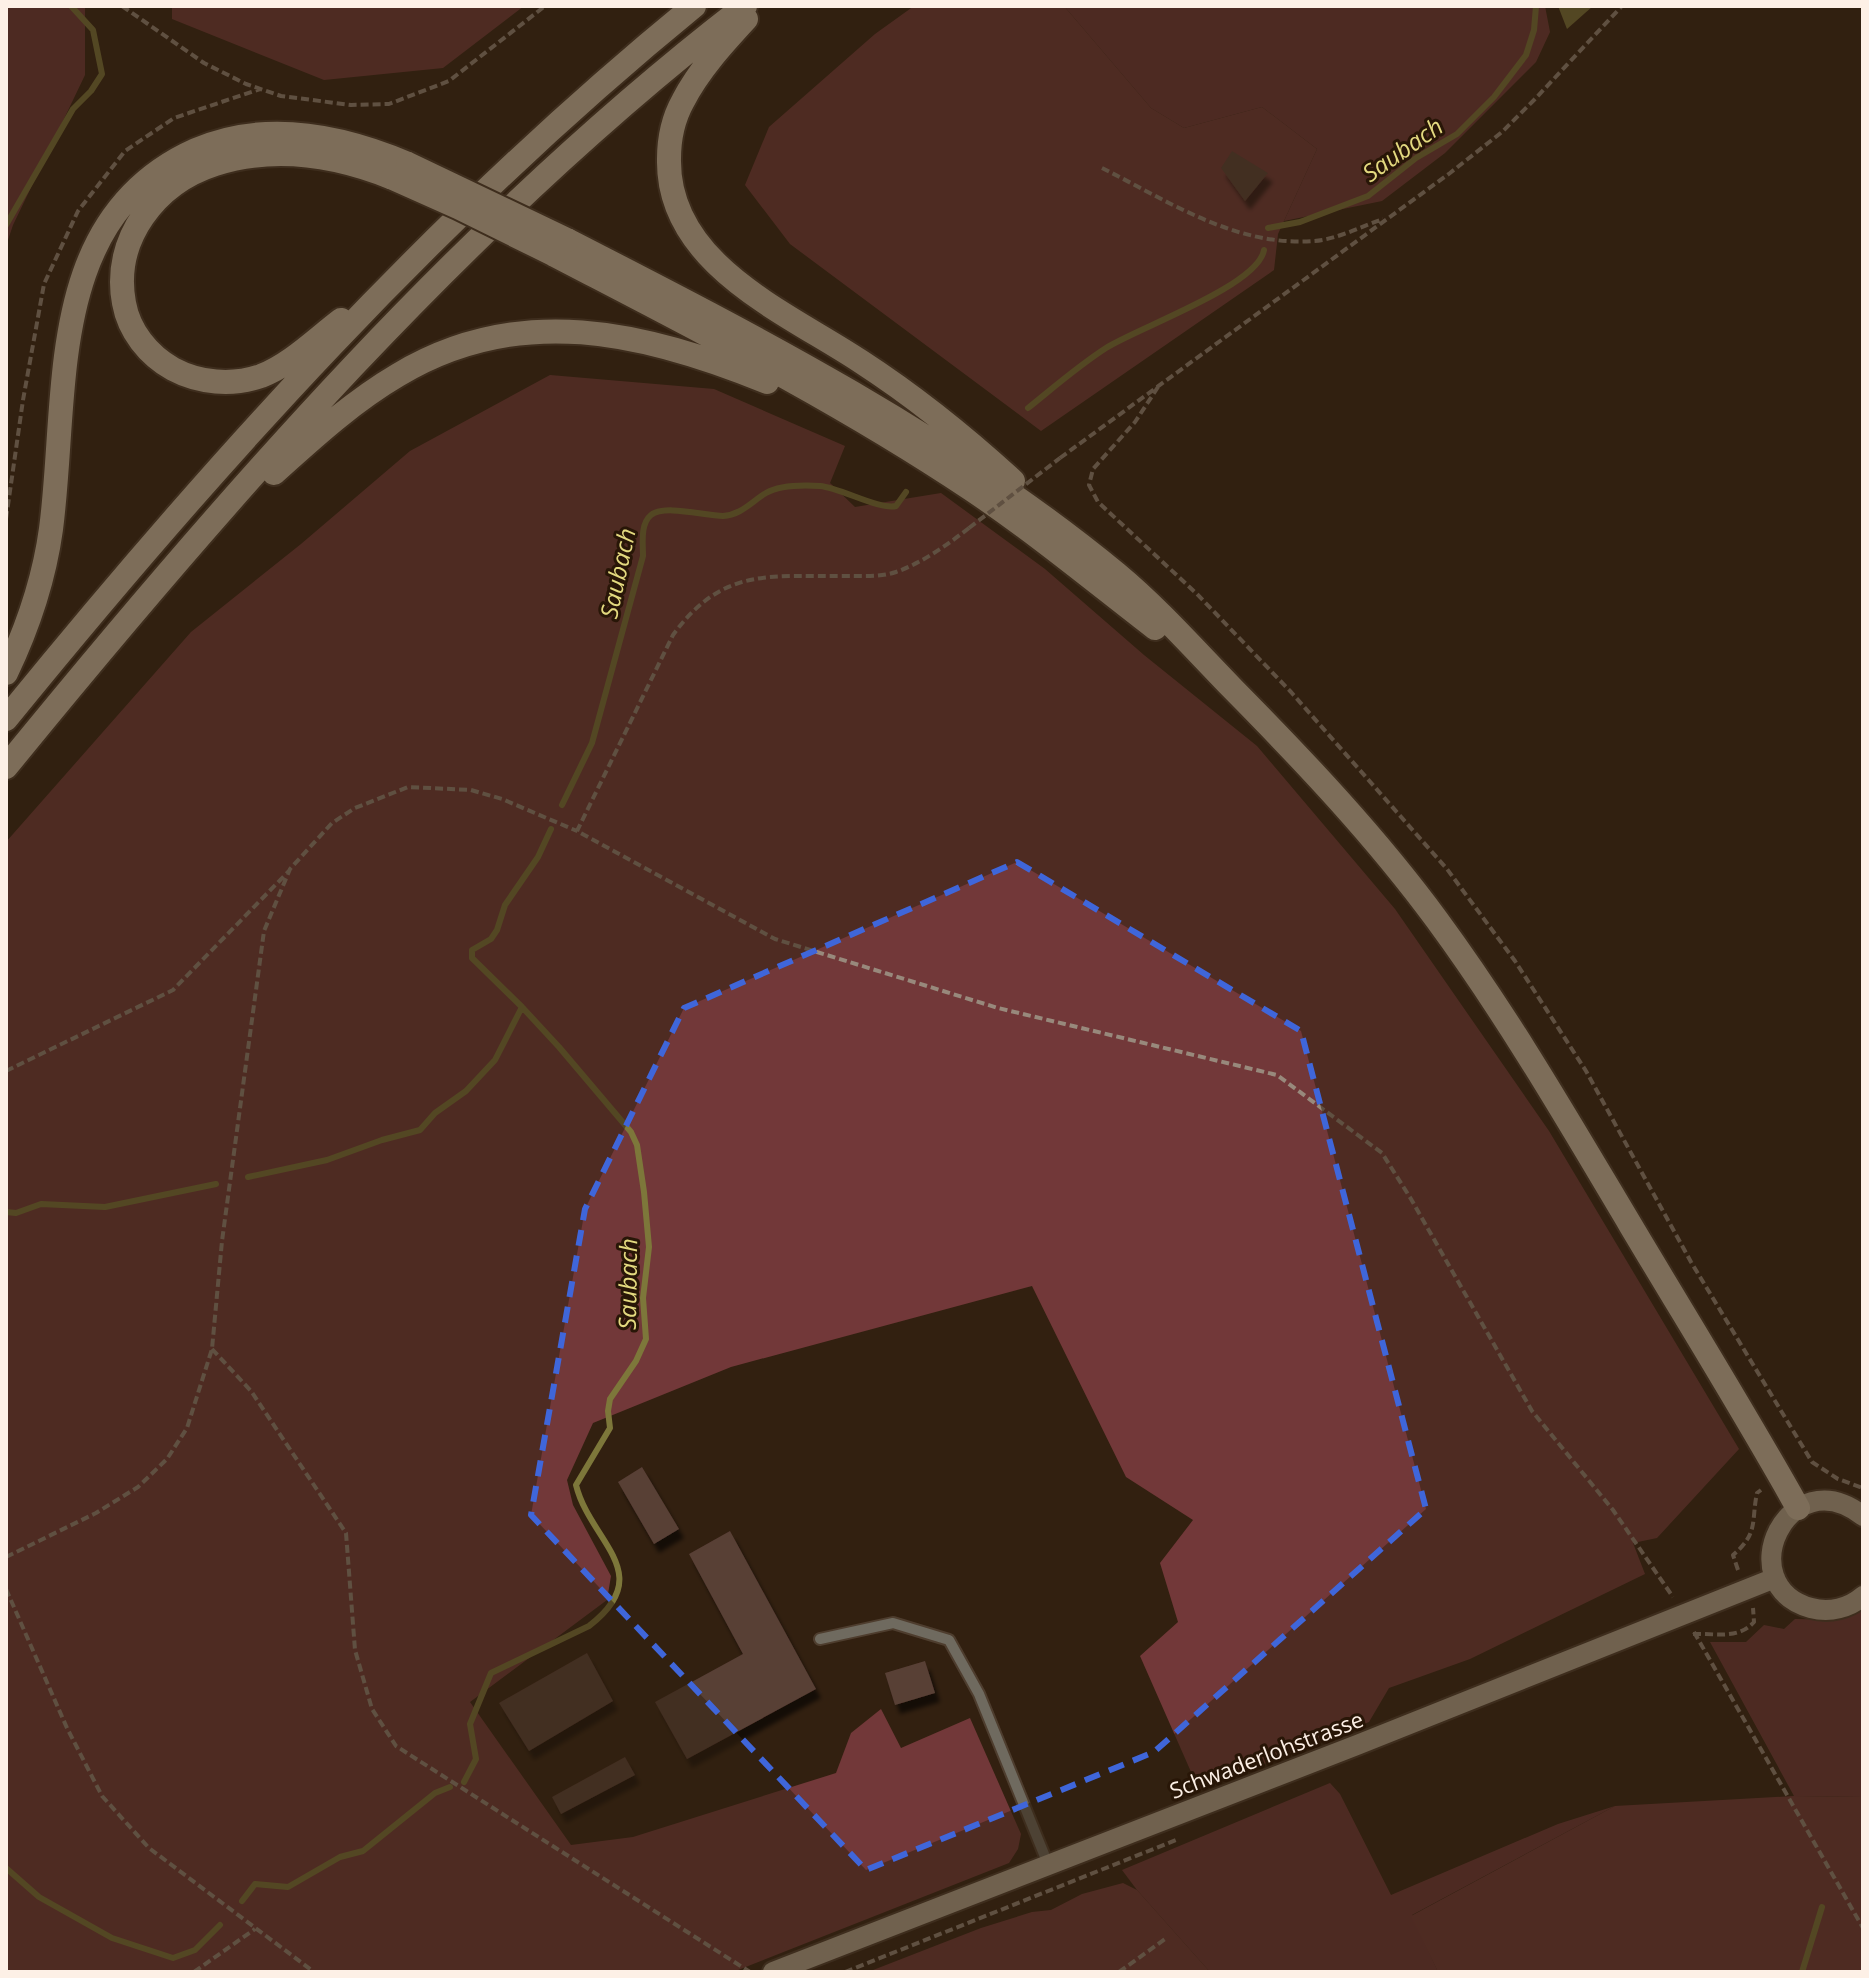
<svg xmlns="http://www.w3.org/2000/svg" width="1869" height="1978" viewBox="0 0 1869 1978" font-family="'Open Sans',sans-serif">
  <defs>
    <filter id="shadow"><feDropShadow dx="5" dy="9" stdDeviation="2" flood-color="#0009"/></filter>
  </defs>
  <rect width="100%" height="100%" fill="#322010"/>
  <!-- green -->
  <path fill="#703739" d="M 6,6 L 85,6 L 85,75 L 13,225 L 6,246 Z
    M 1064,6 L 1545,6 L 1550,32 L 1536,62 L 1445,153 L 1382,201 L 1284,221 L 1317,149 L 1262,107 L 1184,128 L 1151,108 Z
    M 1863,1606 L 1863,1797 L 1794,1796 L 1710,1642 L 1746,1642 L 1764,1625 L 1784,1629 L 1795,1619 C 1819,1619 1844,1623 1863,1606 Z
    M 1330,1783 L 1340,1794 L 1391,1895 L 1558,1824 L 1615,1806 L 1412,1915 L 1438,1972 L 1210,1972 L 1137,1890 L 1122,1870 Z"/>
  <!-- forest -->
  <path fill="#723839" d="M 172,6 L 524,6 L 443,68 L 324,80 L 172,19 Z
    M 914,6 L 1064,6 L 1151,108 L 1184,128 L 1262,107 L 1317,149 L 1278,234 L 1274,270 L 1041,431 L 790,244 L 745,185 L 769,127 L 875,34 Z
    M 550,375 L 714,389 L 845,446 L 830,483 L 855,507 L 941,493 L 1045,569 L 1144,655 L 1257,746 L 1395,909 L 1549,1131 L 1739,1449 L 1657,1538 L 1633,1543 L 1645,1574 L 1470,1659 L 1389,1688 L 1369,1722 L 1199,1790 L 1140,1656 L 1178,1622 L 1160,1563 L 1193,1520 L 1126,1477 L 1032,1286 L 731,1367 L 593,1423 L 567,1480 L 573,1505 L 611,1576 L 607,1600 L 470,1702 L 571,1845 L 633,1837 L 836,1773 L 851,1733 L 881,1709 L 901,1748 L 970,1718 L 1021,1834 L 1018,1849 L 1009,1863 L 733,1972 L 6,1972 L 6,842 L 191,632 L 301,544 L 410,451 Z
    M 1794,1796 L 1863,1797 L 1863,1972 L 1438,1972 L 1411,1916 L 1615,1806 Z
    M 1123,1883 L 1137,1890 L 1210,1972 L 868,1972 L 981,1928 L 1032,1912 L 1051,1910 L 1082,1894 Z"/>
  <!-- water -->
  <path fill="#7d773a" d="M 1558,6 L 1593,6 L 1567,29 Z"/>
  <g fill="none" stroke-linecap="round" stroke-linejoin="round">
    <!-- stream -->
    <path stroke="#7d773a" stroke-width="6" d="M 6,225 L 73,109 L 91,91 L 102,74 L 93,30 L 71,6
      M 1268,228 L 1300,222 L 1368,196 L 1416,158 L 1457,134 L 1494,97 L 1526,55 L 1534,30 L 1536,6
      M 1028,408 C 1053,388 1078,366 1106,348 C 1137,328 1258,286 1264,250
      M 562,805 L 592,743 L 643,556 C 643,544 640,524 651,515 C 665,504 705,516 723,516 C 741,515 751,502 766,493 C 780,485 804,485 820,486 C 841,488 879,510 896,506 L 906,492
      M 248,1177 L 327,1160 L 382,1140 L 420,1130 L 435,1113 L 466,1091 L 495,1060 L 522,1007 L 472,958 L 472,950 L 491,939 L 497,930 L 505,905 L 538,857 L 551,829
      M 6,1212 L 16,1213 L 41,1204 L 105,1207 L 216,1184
      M 464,1782 L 476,1759 L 470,1724 L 491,1673 L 589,1626 C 658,1573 590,1542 576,1485 L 610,1428 L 608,1411 L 610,1399 L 636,1361 L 646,1339 L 643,1298 L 649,1247 L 644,1192 L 637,1145 L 631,1132 L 559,1047 L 522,1007
      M 6,1868 L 39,1897 L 112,1938 L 173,1958 L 195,1950 L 220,1925
      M 242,1901 L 255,1884 L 288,1887 L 340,1857 L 363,1851 L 435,1793 L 450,1787
      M 1802,1972 L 1822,1907"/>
  </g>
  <!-- building -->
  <path fill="#583f36" filter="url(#shadow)" d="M 1232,151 L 1268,173 L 1245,201 L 1221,168 Z
    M 642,1467 L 679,1529 L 654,1544 L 618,1482 Z
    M 730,1531 L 816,1689 L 687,1759 L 655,1702 L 743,1654 L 689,1554 Z
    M 587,1653 L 613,1701 L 529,1751 L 499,1703 Z
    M 925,1661 L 935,1693 L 895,1705 L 885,1673 Z
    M 625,1757 L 635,1775 L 561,1814 L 552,1797 Z"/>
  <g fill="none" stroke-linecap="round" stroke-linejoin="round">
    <!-- lane casing -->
    <g stroke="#4e3d2e" stroke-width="14">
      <path id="lane" d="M 820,1639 L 893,1623 L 949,1640 L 979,1694 L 1048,1864"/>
    </g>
    <!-- primary casing -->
    <g stroke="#4e3d2e" stroke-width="24">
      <path id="primary" d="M 1863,1516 C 1788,1457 1729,1585 1811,1608 C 1830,1613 1849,1608 1863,1596
        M 773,1972 L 1357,1745 L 1775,1578"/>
    </g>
    <!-- highway casing -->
    <g stroke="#4e3d2e" stroke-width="28">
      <path id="highway" d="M 746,19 C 723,44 699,70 683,101 C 673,119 669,139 669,159 C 667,264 786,312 860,361 C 914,396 965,437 1013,481
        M 567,240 C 758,338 951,437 1117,574 C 1159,609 1195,650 1233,689 C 1305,762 1376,837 1437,920 C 1509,1018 1569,1122 1631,1226 C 1687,1320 1745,1413 1798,1508
        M 553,254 C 695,328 838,400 971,489 C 1035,532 1094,581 1155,628
        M 341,320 C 316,339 290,365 261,376 C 232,386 199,383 173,369 C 148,355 129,331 124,303 C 112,239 156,183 215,164 C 275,145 336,155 393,178
        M 274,473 C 313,438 352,402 398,375 C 519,302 644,332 767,382
        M 6,673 C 28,627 44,580 51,529 C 69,392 44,218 196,150 C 265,120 342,136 408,164
        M 6,719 C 214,463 438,215 694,6
        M 6,767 C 226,497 468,219 745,6"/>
    </g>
    <!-- path -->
    <path stroke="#98897c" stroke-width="4" stroke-dasharray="8 4" stroke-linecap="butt" d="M 122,6 L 204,63 L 246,84 L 281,96 L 351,105 L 389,104 L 449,81 L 545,6
      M 1102,168 C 1168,201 1236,247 1313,241 C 1336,240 1362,226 1383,219
      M 1158,387 L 1135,422 L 1093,469 L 1089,485 L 1098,502 L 1197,594 L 1291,692 L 1447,869 L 1515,961 L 1586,1071 L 1691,1262 L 1812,1462 L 1838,1479 L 1863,1488
      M 1060,458 L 1450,173 L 1502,132 L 1535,99 L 1622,6
      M 6,519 L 23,400 L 44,284 L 78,211 L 125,151 L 174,118 L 260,89
      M 969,528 C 947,545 922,563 896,572 C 881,577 863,576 847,576 C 771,577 723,566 673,635 L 577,831 L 775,939 L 998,1008 L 1277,1075 L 1382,1153 L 1411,1199 L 1532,1411 L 1613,1510 L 1673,1597
      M 6,1071 L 173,990 L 289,871
      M 212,1349 L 251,1391 L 346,1533 L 355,1650 L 372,1709 L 396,1746 L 750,1972
      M 6,1557 L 96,1513 L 138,1487 L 167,1459 L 187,1428 L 212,1349 L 222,1241 L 264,931 L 290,869 L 332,823 L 355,808 L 408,787 L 471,790 L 502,799 L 577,831
      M 1738,1570 L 1733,1555 C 1759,1533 1751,1521 1757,1493 L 1761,1490
      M 6,1589 L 67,1728 L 102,1796 L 149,1848 L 314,1972
      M 1694,1632 L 1863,1928
      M 1693,1634 C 1715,1633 1738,1640 1754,1622 L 1753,1608
      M 194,1972 L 255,1929
      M 845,1972 L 1176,1840
      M 1119,1972 L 1165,1939"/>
    <!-- lane -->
    <use href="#lane" stroke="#6f6a5f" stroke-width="10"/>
    <!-- primary -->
    <use href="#primary" stroke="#bcb09a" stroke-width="20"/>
    <!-- highway -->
    <use href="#highway" stroke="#dacbb1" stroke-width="24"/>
    <!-- highway-bridge casing -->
    <g stroke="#4e3d2e" stroke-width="28" stroke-linecap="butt">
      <path id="highway-bridge" d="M 408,164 L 567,240
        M 393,178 L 458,207 L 553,254"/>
    </g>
    <!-- path-bridge -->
    <path stroke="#98897c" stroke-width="4" stroke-dasharray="8 4" stroke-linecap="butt" d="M 969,528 L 1060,458"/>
    <!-- highway-bridge -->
    <use href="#highway-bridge" stroke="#dacbb1" stroke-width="24"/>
  </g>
  <!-- marked area -->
  <path d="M0 0H1869V1978H0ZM 1017,862 L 1301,1031 L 1426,1509 L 1154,1752 L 866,1870 L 531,1515 L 585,1209 L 684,1008 Z" fill="#322010" fill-opacity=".55" fill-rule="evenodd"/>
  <path fill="none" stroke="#3f66da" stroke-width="6" stroke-dasharray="16 10" stroke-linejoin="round" d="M 1017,862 L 1301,1031 L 1426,1509 L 1154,1752 L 866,1870 L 531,1515 L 585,1209 L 684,1008 Z"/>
  <g text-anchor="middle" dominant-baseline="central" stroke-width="6" stroke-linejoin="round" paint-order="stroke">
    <!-- street labels -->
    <g font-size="22" fill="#fdf0e6" stroke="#281607">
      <text transform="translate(1266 1754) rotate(-21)">Schwaderlohstrasse</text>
    </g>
    <!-- water labels -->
    <g font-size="24" font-style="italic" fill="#e3d97f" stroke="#281607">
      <text transform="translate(1402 149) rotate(-35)">Saubach</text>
      <text transform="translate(617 573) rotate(-78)">Saubach</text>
      <text transform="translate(627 1284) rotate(-89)">Saubach</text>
    </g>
  </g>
  <!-- border -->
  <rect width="1869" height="1978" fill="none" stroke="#fdf0e6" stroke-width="16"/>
</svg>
